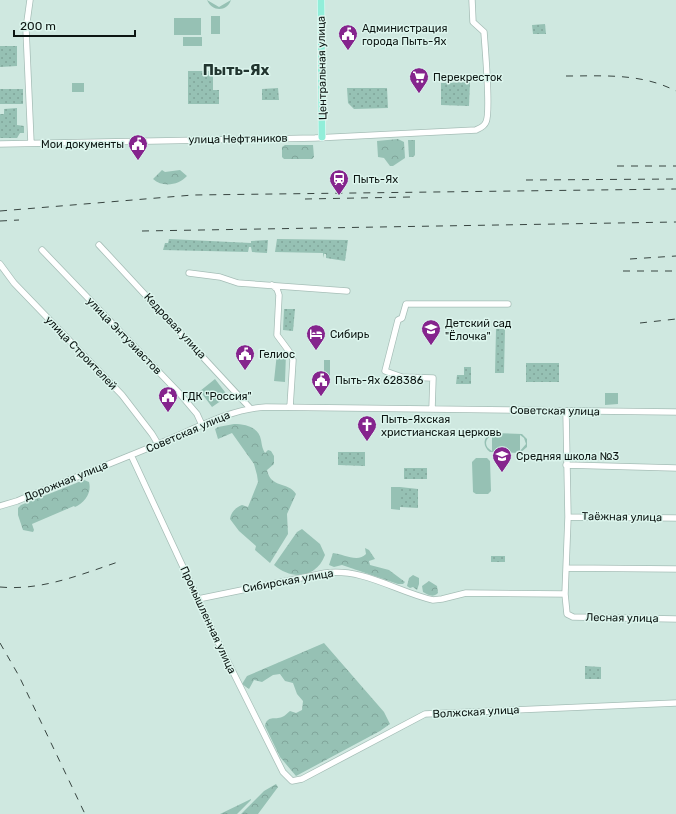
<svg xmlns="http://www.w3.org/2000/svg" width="676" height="814" viewBox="0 0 676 814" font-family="Rubik,sans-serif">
  <defs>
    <pattern id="forest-crowns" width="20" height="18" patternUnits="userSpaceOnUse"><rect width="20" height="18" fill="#96c1b4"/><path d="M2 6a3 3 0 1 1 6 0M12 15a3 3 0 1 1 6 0" fill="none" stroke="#80a59a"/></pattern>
    <pattern id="park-dots" width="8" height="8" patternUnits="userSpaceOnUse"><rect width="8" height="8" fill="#96c1b4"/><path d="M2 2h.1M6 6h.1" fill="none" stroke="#80a59a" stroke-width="1.8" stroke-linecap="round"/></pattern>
  </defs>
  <rect width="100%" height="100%" fill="#cfe8e0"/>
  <!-- grass -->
  <path fill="#96c1b4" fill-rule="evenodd" d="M 207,0 L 219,7 L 231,0 C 227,12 212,12 207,0 Z
    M 211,16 L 220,16 L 220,34 L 211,34 Z
    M 174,18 L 201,18 L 201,35 L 174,35 Z
    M 183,37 L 202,37 L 202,46 L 183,46 Z
    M 72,83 L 84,83 L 84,92 L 72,92 Z
    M 277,353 L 286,353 L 285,382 L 274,381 Z
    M 324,360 L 330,360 L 330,376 L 324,376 Z
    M 215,379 L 228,396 L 212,407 L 200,391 Z
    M 605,393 L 618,393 L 618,404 L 605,405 Z
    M 492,433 L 522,434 L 527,439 L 527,447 L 520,453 L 490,452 C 482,446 483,437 492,433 ZM 492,435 L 492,451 C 484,447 484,439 492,435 ZM 520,435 L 524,438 L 526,444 L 520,451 Z
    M 476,458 L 487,458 L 490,461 L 491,491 L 488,494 L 476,494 L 473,492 L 472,462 Z
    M 391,487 L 400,487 L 400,510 L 391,509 Z"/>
  <!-- forest -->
  <path fill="url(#forest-crowns)" d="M 398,139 L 404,142 L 405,158 L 393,166 L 390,166 L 384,158 L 378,157 L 377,141 Z
    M 408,140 L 415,140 L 415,155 L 413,157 L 409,157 Z
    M 285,145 L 313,145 L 314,157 L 312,159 L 284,159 L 282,157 L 282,147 Z
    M 162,170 L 165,172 L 180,170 L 187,176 C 179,185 163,188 153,179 Z
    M 234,424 C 245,424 259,427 261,440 C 262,445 262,448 265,453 L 268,450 L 271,451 L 274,456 L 274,464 L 267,470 C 271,489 288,481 296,494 L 287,514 L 288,534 L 270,563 L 255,550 L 256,546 L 239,531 L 230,519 C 231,512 235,508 242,505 L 248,507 L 258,482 L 257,475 L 254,464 L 232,433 L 218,439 L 215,429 L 218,427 Z
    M 84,480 L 89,482 C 92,492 85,503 75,507 L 74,506 L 32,524 L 34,530 L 33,532 L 23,530 L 18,515 L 18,508 L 21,505 Z
    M 302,529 L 320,544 L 325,555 C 316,579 291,580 274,565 L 297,532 Z
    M 365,548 L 369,550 L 375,559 L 369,561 L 370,565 L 389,570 L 405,582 L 403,584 L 398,584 L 342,565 L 334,567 L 329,565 L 333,553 C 343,554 358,563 366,554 Z
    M 413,575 L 419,578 L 419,584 L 417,590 L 413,587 L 410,588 L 407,586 L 409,578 Z
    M 429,581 L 437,586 L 438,593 C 433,598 428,595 423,592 L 422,586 Z
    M 324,643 L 384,712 L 390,724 L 380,731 L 296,776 L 280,757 L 265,726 C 267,715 275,720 282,717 C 285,716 287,713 290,711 L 296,713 L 302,710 L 303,701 L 297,694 L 293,683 L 285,681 L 280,674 L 273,675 L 262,682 L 254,680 L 249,689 L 242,684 L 247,676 Z
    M 276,784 L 278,787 L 258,814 L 241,814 L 264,791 Z
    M 251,799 L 251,800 L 237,814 L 220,814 Z"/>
  <!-- park -->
  <path fill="url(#park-dots)" d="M 545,24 L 546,34 L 533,34 L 532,25 Z
    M 0,46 L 17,46 L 17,66 L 0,67 Z
    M 188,71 L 213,71 L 213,90 L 219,90 L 219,104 L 188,104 Z
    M 470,82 L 469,106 L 441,105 L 441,83 Z
    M 278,88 L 279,100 L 262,100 L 262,89 Z
    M 347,88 L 387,88 L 388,108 L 354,109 L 348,103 Z
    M 0,89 L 23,89 L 23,104 L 0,104 Z
    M 17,108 L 17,125 L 24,126 L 24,133 L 20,133 L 17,138 L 0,138 L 0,114 L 4,114 L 4,109 Z
    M 169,239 L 251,243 L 251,241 L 268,240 L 267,253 L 252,252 L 251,247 L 249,247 L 248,252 L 163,250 L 165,243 L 168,243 Z
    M 277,239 L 348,240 L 345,261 L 326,258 L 326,254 L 324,254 L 323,258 L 323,253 L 275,252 Z
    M 284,309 L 295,309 L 293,331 L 283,330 Z
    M 496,329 L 505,329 L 504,373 L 495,373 Z
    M 526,363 L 559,363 L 559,382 L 526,382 Z
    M 464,367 L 471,367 L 471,384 L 456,384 L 457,375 L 464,375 Z
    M 338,452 L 365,452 L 365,466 L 338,465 Z
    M 404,468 L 427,468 L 427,479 L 404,479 Z
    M 400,487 L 418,489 L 418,508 L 400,507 Z
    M 491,556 L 505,556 L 505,562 L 491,562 Z
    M 585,666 L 601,667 L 601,679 L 585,679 Z"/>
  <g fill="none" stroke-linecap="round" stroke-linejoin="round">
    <!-- minor casing -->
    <g stroke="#a6beb7" stroke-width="7">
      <path id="minor" d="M 30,0 L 26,29 L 31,143
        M 0,144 L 315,138 L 476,130 C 480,128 484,127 486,122 C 491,112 485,47 484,32 L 473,22 L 472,0
        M 99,245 L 250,408
        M 42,250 L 180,394 L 197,414 L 202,425
        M 0,264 L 14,283 L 122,395 L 152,434 L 158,444
        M 189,273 L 220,277 L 238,283 L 347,291
        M 272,285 L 277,289 L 279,295 L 277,335 L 291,354 L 293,360 L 290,407
        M 432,409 L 433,378 L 402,377 L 385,371 L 398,320 L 402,318 L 406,304 L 508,304
        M 566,411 L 568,517 L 565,594 L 567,614 L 573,617 L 676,619
        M 131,455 L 217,640 L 283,772 L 292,781 L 302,779 L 425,714 L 676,703
        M 566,465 L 676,468
        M 0,506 L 17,501 C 66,481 115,462 163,442 C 197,428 230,409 266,407 L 676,412
        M 568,517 L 676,518
        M 566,568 L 676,569
        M 198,599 L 325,573 C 364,568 397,592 433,600 L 442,599 L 466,593 L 565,594"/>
    </g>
    <!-- major casing -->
    <g stroke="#fff" stroke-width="8">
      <path id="major" d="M 321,0 L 322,137"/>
    </g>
    <!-- minor -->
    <use href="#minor" stroke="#fff" stroke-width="5.5"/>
    <!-- major -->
    <use href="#major" stroke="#91eed9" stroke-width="7"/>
    <!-- rail -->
    <path stroke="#384541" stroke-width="1" stroke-dasharray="7 7" stroke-linecap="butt" d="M 566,76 C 604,76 641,73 676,91
      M 617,166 L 676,166
      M 526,180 L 676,179
      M 305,199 L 411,197
      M 0,211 L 193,195 L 676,189
      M 0,221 L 19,220
      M 142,231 L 676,222
      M 630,259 L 676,256
      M 623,271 L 676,271
      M 640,323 L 676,319
      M 0,587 C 42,591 82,574 121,561
      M 0,643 L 19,676 L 85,814"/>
  </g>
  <!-- icons -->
  <defs>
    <g id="civic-pin" transform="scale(1)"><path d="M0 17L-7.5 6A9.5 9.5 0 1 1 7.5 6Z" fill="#85248d" stroke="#dcf5ed"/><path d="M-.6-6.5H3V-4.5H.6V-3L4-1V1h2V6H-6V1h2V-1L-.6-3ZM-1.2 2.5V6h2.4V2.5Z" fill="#fff"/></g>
    <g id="supermarket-pin" transform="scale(1)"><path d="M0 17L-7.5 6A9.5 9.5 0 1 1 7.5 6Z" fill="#85248d" stroke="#dcf5ed"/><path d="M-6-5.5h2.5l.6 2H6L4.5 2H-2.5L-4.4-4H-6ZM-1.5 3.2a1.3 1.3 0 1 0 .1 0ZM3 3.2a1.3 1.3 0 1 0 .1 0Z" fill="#fff"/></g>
    <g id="station-pin" transform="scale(1)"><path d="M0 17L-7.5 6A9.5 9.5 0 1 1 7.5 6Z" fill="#85248d" stroke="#dcf5ed"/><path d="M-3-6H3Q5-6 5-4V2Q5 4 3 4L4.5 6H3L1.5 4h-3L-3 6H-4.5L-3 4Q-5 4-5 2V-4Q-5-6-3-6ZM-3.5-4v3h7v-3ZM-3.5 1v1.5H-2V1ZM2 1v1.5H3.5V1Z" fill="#fff"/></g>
    <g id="school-pin" transform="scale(1)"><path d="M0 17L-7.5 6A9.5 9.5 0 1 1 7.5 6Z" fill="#85248d" stroke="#dcf5ed"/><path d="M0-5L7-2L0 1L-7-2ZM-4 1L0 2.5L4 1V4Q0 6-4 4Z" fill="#fff"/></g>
    <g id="hotel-pin" transform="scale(1)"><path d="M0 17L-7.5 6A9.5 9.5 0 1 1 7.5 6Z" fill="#85248d" stroke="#dcf5ed"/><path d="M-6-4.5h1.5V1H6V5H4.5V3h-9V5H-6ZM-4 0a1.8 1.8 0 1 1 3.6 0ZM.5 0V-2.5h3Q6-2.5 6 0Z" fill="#fff"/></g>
    <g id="church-pin" transform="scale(1)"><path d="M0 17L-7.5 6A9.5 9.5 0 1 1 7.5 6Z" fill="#85248d" stroke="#dcf5ed"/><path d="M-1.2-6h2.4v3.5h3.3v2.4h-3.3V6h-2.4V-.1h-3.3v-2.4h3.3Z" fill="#fff"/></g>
  </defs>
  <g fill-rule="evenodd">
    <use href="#civic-pin" x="348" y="34"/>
    <use href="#supermarket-pin" x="419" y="77"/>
    <use href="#civic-pin" x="138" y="144"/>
    <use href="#station-pin" x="339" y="179"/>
    <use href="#school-pin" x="431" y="329"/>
    <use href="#hotel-pin" x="316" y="334"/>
    <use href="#civic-pin" x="245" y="354"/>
    <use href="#civic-pin" x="321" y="380"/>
    <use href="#civic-pin" x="168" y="396"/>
    <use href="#church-pin" x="367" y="425"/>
    <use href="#school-pin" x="502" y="456"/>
  </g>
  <g text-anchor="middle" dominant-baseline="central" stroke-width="3" stroke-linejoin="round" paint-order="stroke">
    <!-- poi labels -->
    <g font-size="11" fill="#0c1512" stroke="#dcf5ed" text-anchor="start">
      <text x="362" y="28">Администрация<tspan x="362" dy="13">города Пыть-Ях</tspan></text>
      <text x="433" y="77">Перекресток</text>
      <text x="124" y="144" text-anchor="end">Мои документы</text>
      <text x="353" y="179">Пыть-Ях</text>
      <text x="445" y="323">Детский сад<tspan x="445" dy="13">"Ёлочка"</tspan></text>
      <text x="330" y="334">Сибирь</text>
      <text x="259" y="354">Гелиос</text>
      <text x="335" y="380">Пыть-Ях 628386</text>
      <text x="182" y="396">ГДК "Россия"</text>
      <text x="381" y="419">Пыть-Яхская<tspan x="381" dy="13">христианская церковь</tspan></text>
      <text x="516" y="456">Средняя школа №3</text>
    </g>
    <!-- street labels -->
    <g font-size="11" fill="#0c1512" stroke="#dcf5ed">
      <text transform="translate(322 68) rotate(-91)">Центральная улица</text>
      <text transform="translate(238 139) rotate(-1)">улица Нефтяников</text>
      <text transform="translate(175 326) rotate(47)">Кедровая улица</text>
      <text transform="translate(124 336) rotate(46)">улица Энтузиастов</text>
      <text transform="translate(81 353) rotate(46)">улица Строителей</text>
      <text transform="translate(555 411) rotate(1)">Советская улица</text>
      <text transform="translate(188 432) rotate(-23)">Советская улица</text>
      <text transform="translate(66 481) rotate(-22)">Дорожная улица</text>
      <text transform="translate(622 517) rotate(1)">Таёжная улица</text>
      <text transform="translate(288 581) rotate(-10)">Сибирская улица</text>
      <text transform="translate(622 618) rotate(1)">Лесная улица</text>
      <text transform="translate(208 620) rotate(65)">Промышленная улица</text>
      <text transform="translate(476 712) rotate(-3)">Волжская улица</text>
    </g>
    <!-- district labels -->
    <g font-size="15" font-weight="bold" fill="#21352f" stroke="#dcf5ed">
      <text x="236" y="70">Пыть-Ях</text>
    </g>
  </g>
  <!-- scale -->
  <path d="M14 30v6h121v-6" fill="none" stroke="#0c1512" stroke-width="2"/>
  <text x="20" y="30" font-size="12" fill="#0c1512" stroke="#dcf5ed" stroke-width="3" paint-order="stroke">200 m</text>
</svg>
